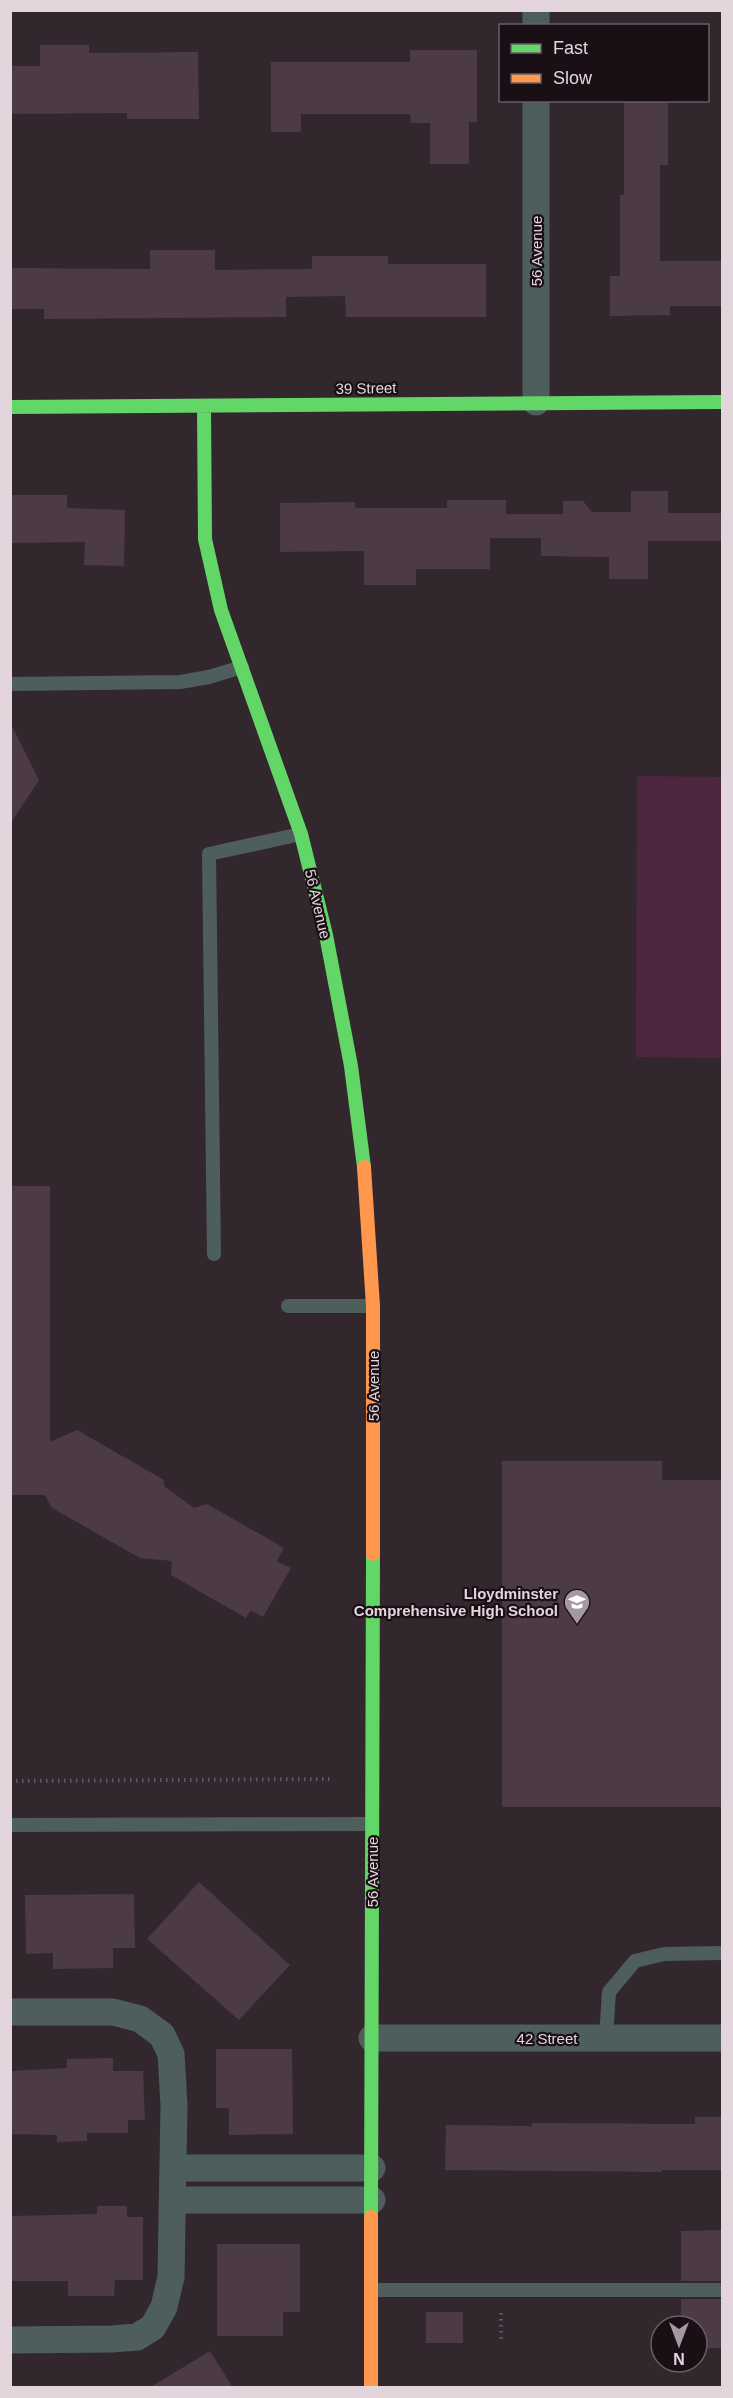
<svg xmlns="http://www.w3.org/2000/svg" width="733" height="2398" viewBox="0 0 733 2398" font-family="Helvetica,sans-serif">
  <rect width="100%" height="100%" fill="#33272e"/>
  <!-- green -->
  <path fill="#4e263f" d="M 637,776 L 722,777 L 722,1058 L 636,1057 Z"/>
  <!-- building -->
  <path fill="#4c3a45" d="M 40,45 L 89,45 L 89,53 L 198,52 L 199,119 L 127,119 L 127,113 L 10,114 L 10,66 L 40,66 Z
    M 410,50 L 477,50 L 477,122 L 469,122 L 469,164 L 430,164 L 430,123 L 411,123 L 410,114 L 301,114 L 301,132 L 271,132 L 271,62 L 410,62 Z
    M 624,100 L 668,100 L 668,165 L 660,165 L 660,261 L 723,261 L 723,306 L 670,306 L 670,315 L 610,316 L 610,276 L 620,276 L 620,195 L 624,195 Z
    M 150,250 L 215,250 L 215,270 L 312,269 L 312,256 L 388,256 L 388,264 L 486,264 L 486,317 L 346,317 L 345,296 L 286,297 L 286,317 L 44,319 L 44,309 L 10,309 L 10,268 L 150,269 Z
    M 631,491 L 668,491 L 668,513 L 723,513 L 723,541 L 648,541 L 648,579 L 609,579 L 609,557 L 541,556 L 541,538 L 490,538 L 490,569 L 416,569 L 416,585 L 364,585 L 364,551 L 280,552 L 280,503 L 355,502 L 355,508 L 447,508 L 447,500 L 506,500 L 506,514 L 563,514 L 563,501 L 583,501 L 592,512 L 631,512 Z
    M 10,495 L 67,495 L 67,508 L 125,510 L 124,566 L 84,565 L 85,542 L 10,543 Z
    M 10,722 L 39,780 L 10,824 Z
    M 10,1186 L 50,1186 L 50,1442 L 77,1430 L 164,1480 L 164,1486 L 194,1508 L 207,1504 L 284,1548 L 277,1561 L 291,1568 L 263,1617 L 251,1610 L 246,1618 L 171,1575 L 172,1561 L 140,1558 L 52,1508 L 45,1495 L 10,1495 Z
    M 502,1461 L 662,1461 L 662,1480 L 723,1480 L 723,1807 L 502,1807 Z
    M 199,1882 L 290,1965 L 239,2020 L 147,1939 Z
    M 134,1894 L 135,1948 L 113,1948 L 113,1968 L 53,1969 L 53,1953 L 26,1954 L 25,1895 Z
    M 216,2049 L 292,2049 L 293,2134 L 229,2135 L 229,2108 L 216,2108 Z
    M 113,2058 L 113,2071 L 143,2071 L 145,2120 L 128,2120 L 128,2133 L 87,2133 L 87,2141 L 57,2142 L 57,2135 L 10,2134 L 10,2071 L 67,2068 L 67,2059 Z
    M 695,2117 L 723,2117 L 723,2170 L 662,2170 L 662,2172 L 445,2170 L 446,2125 L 532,2126 L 532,2123 L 695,2124 Z
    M 97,2206 L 127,2206 L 127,2217 L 143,2217 L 143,2280 L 115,2280 L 114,2296 L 68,2296 L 68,2281 L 10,2281 L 10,2216 L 97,2214 Z
    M 723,2230 L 723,2281 L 681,2281 L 681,2231 Z
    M 217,2244 L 300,2244 L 300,2312 L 283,2312 L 283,2336 L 217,2336 Z
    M 681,2299 L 723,2299 L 723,2348 L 697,2348 L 697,2326 L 681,2326 Z
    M 426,2312 L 463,2312 L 463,2343 L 426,2343 Z
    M 210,2351 L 233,2388 L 149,2388 Z"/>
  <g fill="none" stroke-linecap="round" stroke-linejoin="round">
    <!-- path -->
    <path stroke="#575e5f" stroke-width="4" stroke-dasharray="1.5 4.5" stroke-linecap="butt" d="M 10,1781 L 330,1779
      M 501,2313 L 501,2339"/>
    <!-- lane -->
    <path stroke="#4e5e5d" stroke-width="14" d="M 10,684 L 180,682 L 209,677 L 242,667
      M 214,1254 L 209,854 L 301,834
      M 288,1306 L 373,1306
      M 10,1825 L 372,1824
      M 606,2038 L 609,1992 L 635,1961 L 664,1954 L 722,1953
      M 372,2290 L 722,2290"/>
    <!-- street -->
    <path stroke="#4e5e5d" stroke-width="27" d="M 536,10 L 536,26
      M 536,402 L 536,100
      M 10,2012 L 113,2012 L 140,2019 L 162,2035 L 171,2054 L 174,2105 L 171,2277 L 164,2307 L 153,2327 L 137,2337 L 112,2339 L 10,2340
      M 372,2038 L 722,2038
      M 174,2168 L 372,2168
      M 173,2200 L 372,2200"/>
    <!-- fast -->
    <path stroke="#63d668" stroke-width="14" d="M 10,407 L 722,402
      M 204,407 L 205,539 L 221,610 L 301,834 L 326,935 L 351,1066 L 364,1167
      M 371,2217 L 373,1554"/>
    <!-- slow -->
    <path stroke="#ff974d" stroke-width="14" d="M 364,1167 L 373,1306 L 373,1554
      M 371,2388 L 371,2217"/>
  </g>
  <!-- icons -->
  <defs>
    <g id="school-pin" transform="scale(1.35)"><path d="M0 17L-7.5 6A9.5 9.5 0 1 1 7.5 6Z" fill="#a698a0" stroke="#190f15"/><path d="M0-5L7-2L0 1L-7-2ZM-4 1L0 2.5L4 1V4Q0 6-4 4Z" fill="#fff"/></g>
  </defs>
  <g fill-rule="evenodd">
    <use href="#school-pin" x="577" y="1602"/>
  </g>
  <g text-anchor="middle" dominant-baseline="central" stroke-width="4.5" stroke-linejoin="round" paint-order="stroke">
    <!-- street labels -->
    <g font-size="15" fill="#e4d5dd" stroke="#190f15">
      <text transform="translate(536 251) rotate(-90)">56 Avenue</text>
      <text transform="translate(366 388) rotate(-1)">39 Street</text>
      <text transform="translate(318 904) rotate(77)">56 Avenue</text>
      <text transform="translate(373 1386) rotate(-90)">56 Avenue</text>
      <text transform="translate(372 1872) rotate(-90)">56 Avenue</text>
      <text x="547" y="2038">42 Street</text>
    </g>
    <!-- poi labels -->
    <g font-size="15" font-weight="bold" fill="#e4d5dd" stroke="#190f15" text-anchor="end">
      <text x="558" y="1593">Lloydminster<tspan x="558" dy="17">Comprehensive High School</tspan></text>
    </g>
  </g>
  <!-- border -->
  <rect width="733" height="2398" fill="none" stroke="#e4d5dd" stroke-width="24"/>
  <!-- legend -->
  <rect x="499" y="24" width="210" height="78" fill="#190f15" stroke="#6a5e65" stroke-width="1.5"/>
  <rect x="511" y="44" width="30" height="9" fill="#63d668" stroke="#6a5e65" stroke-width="1.5"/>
  <text x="553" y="54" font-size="18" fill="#e4d5dd">Fast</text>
  <rect x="511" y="74" width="30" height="9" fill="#ff974d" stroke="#6a5e65" stroke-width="1.5"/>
  <text x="553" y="84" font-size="18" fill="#e4d5dd">Slow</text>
  <!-- north arrow -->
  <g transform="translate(679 2344) rotate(180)"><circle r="28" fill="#190f15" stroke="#6a5e65" stroke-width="1.5"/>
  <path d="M0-4.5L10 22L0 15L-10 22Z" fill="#a698a0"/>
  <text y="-9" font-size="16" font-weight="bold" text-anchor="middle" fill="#e4d5dd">N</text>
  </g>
</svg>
